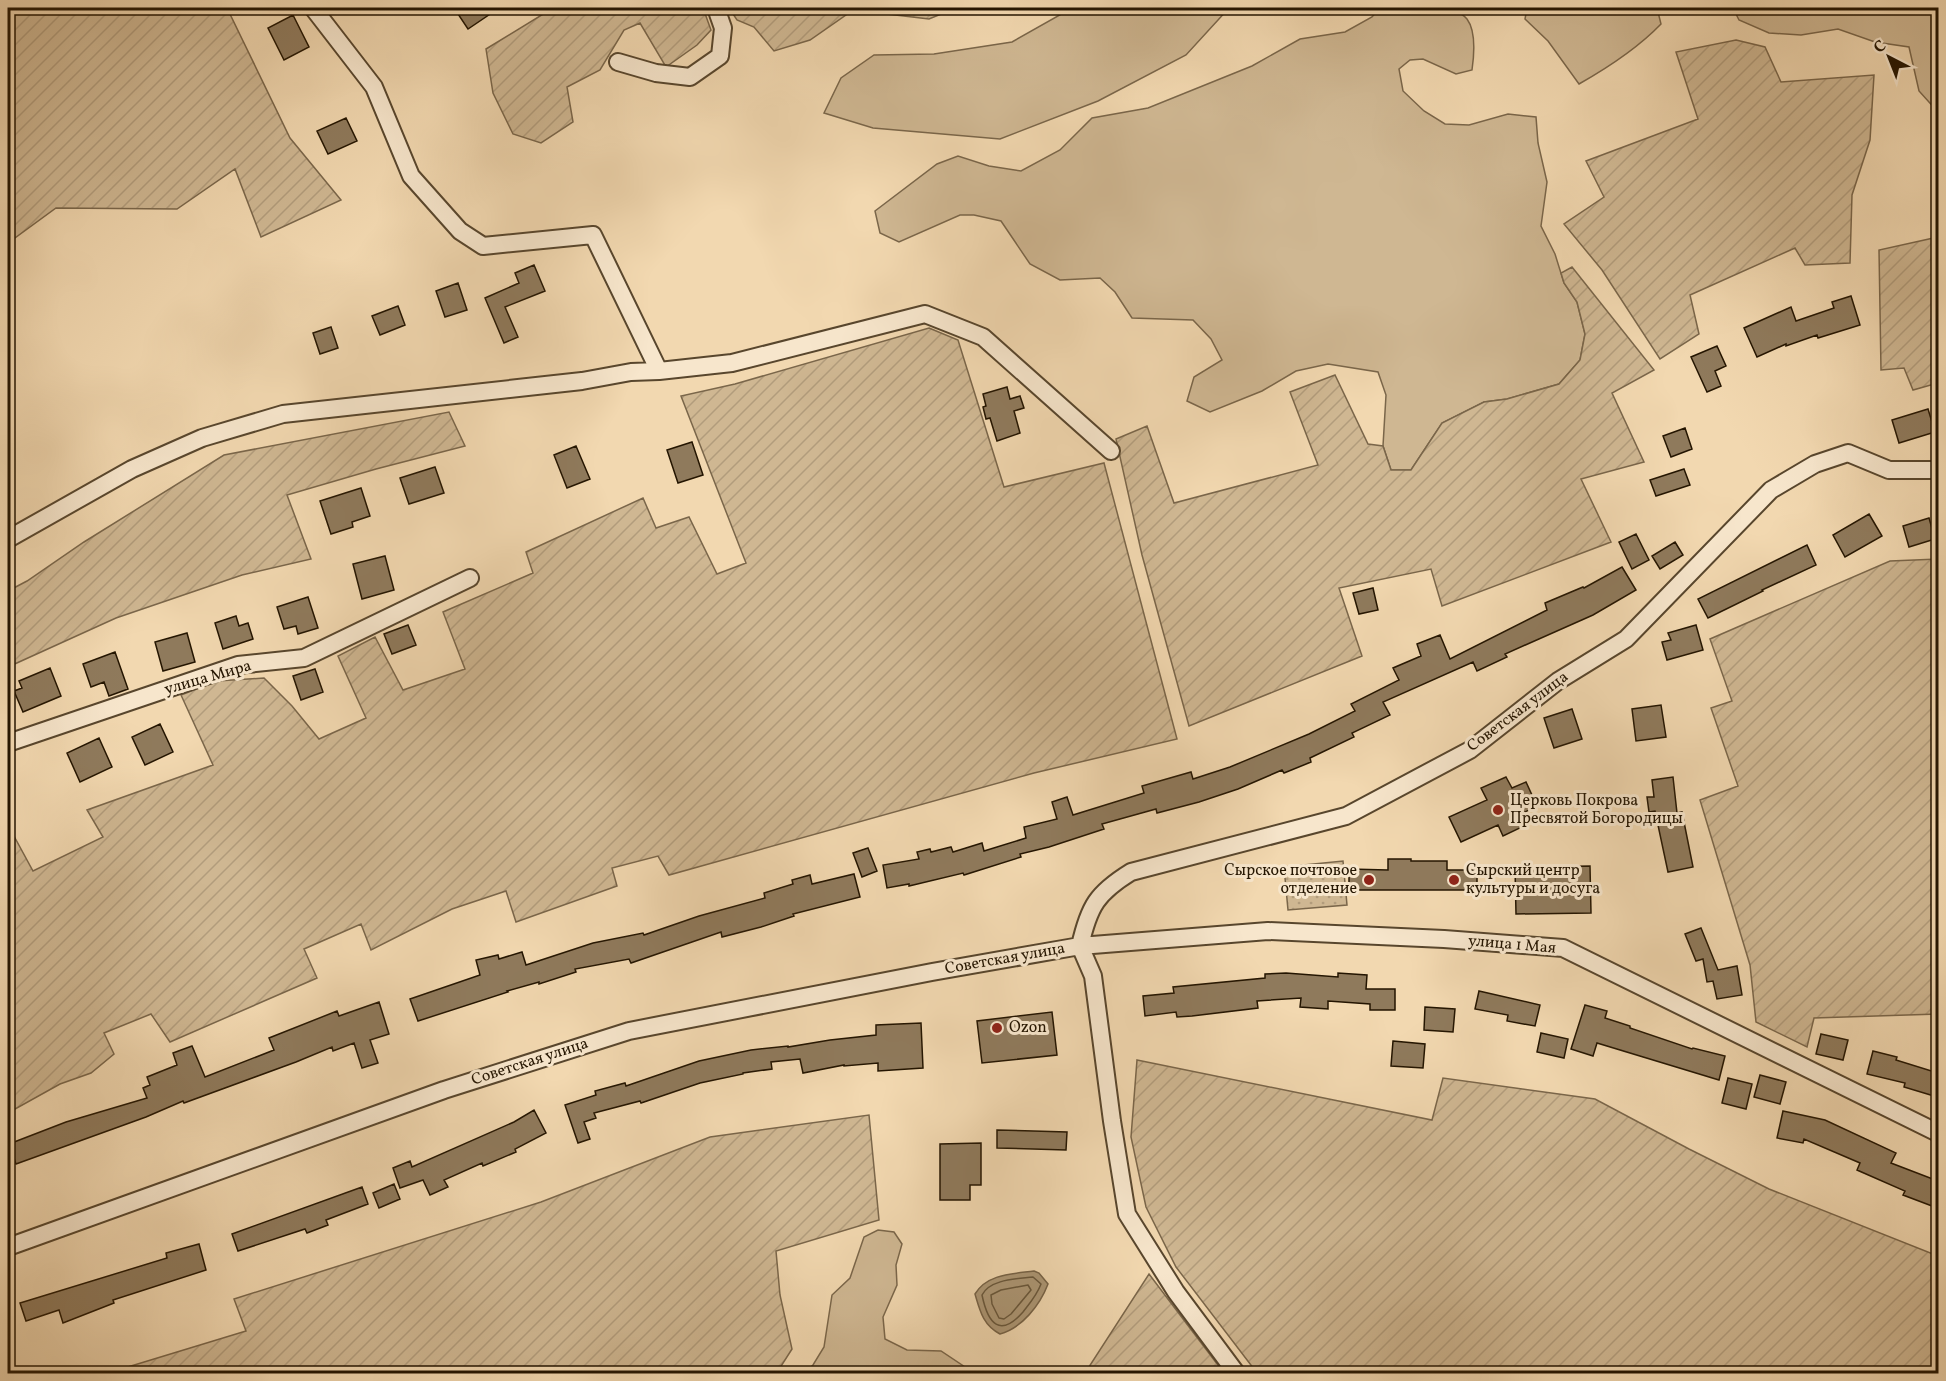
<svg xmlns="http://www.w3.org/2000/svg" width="1946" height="1381" viewBox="0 0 1946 1381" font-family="Vollkorn,serif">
  <defs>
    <pattern id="park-dots" width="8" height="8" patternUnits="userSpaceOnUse" patternTransform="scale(1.5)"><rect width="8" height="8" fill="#cfb792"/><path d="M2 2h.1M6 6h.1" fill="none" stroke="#b29c7c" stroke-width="1.8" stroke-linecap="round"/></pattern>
    <pattern id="garden-furrows" width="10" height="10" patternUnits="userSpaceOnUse" patternTransform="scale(1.5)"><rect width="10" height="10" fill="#cfb792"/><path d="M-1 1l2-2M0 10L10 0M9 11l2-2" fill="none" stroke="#b29c7c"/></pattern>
  </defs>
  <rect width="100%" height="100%" fill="#f2d8b0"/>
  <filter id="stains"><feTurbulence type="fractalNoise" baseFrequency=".00333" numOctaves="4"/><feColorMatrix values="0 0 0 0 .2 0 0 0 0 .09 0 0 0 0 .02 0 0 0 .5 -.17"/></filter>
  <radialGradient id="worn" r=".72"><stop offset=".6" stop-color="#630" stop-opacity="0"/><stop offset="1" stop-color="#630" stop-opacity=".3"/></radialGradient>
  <!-- grass -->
  <path fill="#cfb792" stroke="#7a664a" stroke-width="1.5" d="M 1072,8 L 1229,8 L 1186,55 L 1098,101 L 1000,139 L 873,128 L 824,113 L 841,78 L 874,55 L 934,54 L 1012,42 Z
    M 1380,8 C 1402,8 1452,1 1467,19 C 1476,31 1474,56 1472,70 L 1456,74 L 1423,59 L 1410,60 L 1399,69 L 1403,91 L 1424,111 L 1445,124 L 1469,125 L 1508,114 L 1536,117 L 1538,143 L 1547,182 L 1541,226 L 1555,254 L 1564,283 L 1577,302 L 1585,334 L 1580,360 L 1559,384 L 1507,399 L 1484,402 L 1442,423 L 1411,470 L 1391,470 L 1383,446 L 1386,395 L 1378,372 L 1328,364 L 1296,371 L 1262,391 L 1210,412 L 1187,401 L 1194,377 L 1222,360 L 1211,339 L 1193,320 L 1132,318 L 1115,292 L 1100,278 L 1060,280 L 1030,264 L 1001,221 L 974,215 L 960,215 L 899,242 L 880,233 L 875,211 L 937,164 L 958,156 L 989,166 L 1021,171 L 1060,150 L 1092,118 L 1148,108 L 1252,66 L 1300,39 L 1345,32 L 1372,17 Z
    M 1527,8 L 1657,8 L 1661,24 C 1637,49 1609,67 1579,84 L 1548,41 L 1525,19 Z
    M 1733,8 L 1938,8 L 1938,112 L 1919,91 L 1909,47 L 1875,42 L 1838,29 L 1801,35 L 1769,33 L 1739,20 Z
    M 878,1230 L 894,1232 L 902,1244 L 896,1265 L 897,1285 L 883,1317 L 885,1339 L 907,1350 L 941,1351 L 974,1373 L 804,1373 L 813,1365 L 824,1347 L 832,1295 L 850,1278 L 864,1237 Z"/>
  <!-- park -->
  <path fill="url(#park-dots)" stroke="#7a664a" stroke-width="1.5" d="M 1343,861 L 1347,905 L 1288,910 L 1284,867 Z"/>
  <!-- garden -->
  <path fill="url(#garden-furrows)" stroke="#7a664a" stroke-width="1.5" d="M 24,8 L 227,8 L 290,138 L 341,200 L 261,237 L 235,169 L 177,209 L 56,208 L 8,243 L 8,16 Z
    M 553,8 L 703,8 L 711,30 L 697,45 L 666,67 L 640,23 L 624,30 L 600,70 L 567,87 L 573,122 L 541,143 L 513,134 L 493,93 L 486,49 Z
    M 729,8 L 856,8 L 810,40 L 774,51 L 754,27 L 737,20 Z
    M 879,8 L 956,8 L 929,19 L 887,14 Z
    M 1736,40 L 1765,47 L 1781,82 L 1874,75 L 1870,140 L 1852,195 L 1850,263 L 1805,265 L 1795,248 L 1690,295 L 1699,334 L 1660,359 L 1602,270 L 1564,224 L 1604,197 L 1586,161 L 1698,119 L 1676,52 Z
    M 1938,237 L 1938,383 L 1913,390 L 1904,368 L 1881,370 L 1879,250 Z
    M 1572,267 L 1654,370 L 1612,393 L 1644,462 L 1581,479 L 1611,542 L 1442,606 L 1431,569 L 1339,588 L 1362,656 L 1189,726 L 1142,555 L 1116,439 L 1147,426 L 1174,503 L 1318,465 L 1290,392 L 1335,375 L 1368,444 L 1383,446 L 1391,470 L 1411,470 L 1442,423 L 1484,402 L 1507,399 L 1559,384 L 1580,360 L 1585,334 L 1577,302 L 1564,283 L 1561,273 Z
    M 929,328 L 958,340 L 1004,487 L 1104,463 L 1177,739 L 1034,773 L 669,875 L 658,856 L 612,868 L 617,886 L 516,922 L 506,891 L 452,909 L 371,950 L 361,924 L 304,949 L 317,978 L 170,1042 L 151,1014 L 104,1033 L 114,1054 L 91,1073 L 60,1084 L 8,1113 L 8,825 L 33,871 L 103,837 L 87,810 L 213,765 L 181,695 L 217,681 L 264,678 L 292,706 L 319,739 L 366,718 L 338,656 L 375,637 L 403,690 L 465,669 L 443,612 L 533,573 L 526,552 L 643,498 L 656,528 L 689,517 L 717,574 L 746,563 L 681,396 L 735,384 Z
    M 449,412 L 465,446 L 376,469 L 287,495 L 311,559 L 242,575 L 116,618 L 8,667 L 8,591 L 27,581 L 84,542 L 224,455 Z
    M 1938,559 L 1938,1014 L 1814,1018 L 1807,1047 L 1756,1022 L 1750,965 L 1700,800 L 1738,786 L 1711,708 L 1732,701 L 1710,639 L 1890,561 Z
    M 1137,1060 L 1432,1120 L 1443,1078 L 1595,1099 L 1689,1149 L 1769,1189 L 1938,1256 L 1938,1373 L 1257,1373 L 1176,1267 L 1146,1207 L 1131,1137 Z
    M 869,1115 L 879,1220 L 776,1251 L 780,1295 L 792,1349 L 778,1371 L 774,1373 L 108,1373 L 246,1331 L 234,1299 L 541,1202 L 710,1137 Z
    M 1149,1274 L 1224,1373 L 1085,1373 Z"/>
  <!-- water -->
  <path fill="#ac9674" stroke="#766246" stroke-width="1.5" d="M 1034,1271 L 1039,1273 L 1048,1284 C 1040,1305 1022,1328 1000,1334 C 983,1325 980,1311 975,1294 C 987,1274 1012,1274 1034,1271 Z"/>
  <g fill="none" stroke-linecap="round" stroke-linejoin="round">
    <!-- shore -->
    <path stroke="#68563a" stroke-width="1.5" d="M 1033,1277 L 1041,1284 C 1037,1295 1030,1303 1023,1312 C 1000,1338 988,1324 982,1295 C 990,1279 1017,1279 1033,1277 Z
      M 1028,1285 L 1031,1290 L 1011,1314 L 1004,1319 L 999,1318 L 992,1304 L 991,1295 L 1001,1290 Z"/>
  </g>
  <!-- building -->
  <path fill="#8f7a5c" stroke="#241501" stroke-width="1.5" d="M 454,8 L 499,8 L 468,29 Z
    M 293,15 L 309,47 L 284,60 L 268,28 Z
    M 346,118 L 357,141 L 328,154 L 317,131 Z
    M 534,265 L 545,291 L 505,307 L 518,337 L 504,343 L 485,298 L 519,283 L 515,273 Z
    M 458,283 L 467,310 L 445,317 L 436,291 Z
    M 1851,296 L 1860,325 L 1818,338 L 1817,335 L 1786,346 L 1786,344 L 1757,357 L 1744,328 L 1791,307 L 1796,321 L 1834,308 L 1832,302 Z
    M 398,306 L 405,325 L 380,335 L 372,316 Z
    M 331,327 L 338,348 L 320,354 L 313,333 Z
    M 1717,346 L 1726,366 L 1715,371 L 1721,386 L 1707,392 L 1691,357 Z
    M 1007,387 L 1010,399 L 1020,396 L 1024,408 L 1014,411 L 1020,433 L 997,441 L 990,418 L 986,419 L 983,407 L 986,406 L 983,394 Z
    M 1928,409 L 1935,432 L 1899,443 L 1892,420 Z
    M 1685,428 L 1692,449 L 1671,457 L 1663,436 Z
    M 692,442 L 703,475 L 678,483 L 667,450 Z
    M 576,446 L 590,479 L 567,488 L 554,455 Z
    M 435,467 L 444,493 L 409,504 L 400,478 Z
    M 1684,469 L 1690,485 L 1656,496 L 1650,480 Z
    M 361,488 L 370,516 L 352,522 L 353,527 L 331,534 L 320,501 Z
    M 1869,514 L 1882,536 L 1845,557 L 1833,535 Z
    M 1929,518 L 1935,539 L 1909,547 L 1903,526 Z
    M 1636,534 L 1649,560 L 1632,569 L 1619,542 Z
    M 1675,542 L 1683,555 L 1660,569 L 1652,556 Z
    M 1807,545 L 1816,565 L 1762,590 L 1763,591 L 1708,618 L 1698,599 Z
    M 385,556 L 394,590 L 362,599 L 353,564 Z
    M 1622,567 L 1636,590 L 1593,615 L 1505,654 L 1507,657 L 1477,671 L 1473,662 L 1383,702 L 1390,715 L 1352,733 L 1354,737 L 1310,758 L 1311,762 L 1284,773 L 1282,770 L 1238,789 L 1199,802 L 1157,813 L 1156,809 L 1102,824 L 1104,829 L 1049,847 L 1020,854 L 1021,857 L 964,875 L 963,873 L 909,886 L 909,884 L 887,888 L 883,865 L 919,859 L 917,852 L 930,849 L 931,852 L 951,847 L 953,852 L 982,843 L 984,851 L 1026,838 L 1024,827 L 1057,819 L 1052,802 L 1067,797 L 1073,815 L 1144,793 L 1142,786 L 1191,772 L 1193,779 L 1230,767 L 1309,734 L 1355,711 L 1351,704 L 1399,680 L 1393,668 L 1421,656 L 1417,644 L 1440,635 L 1450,659 L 1547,610 L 1545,603 L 1583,587 L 1584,588 Z
    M 1373,588 L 1378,610 L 1359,614 L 1353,593 Z
    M 308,597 L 318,628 L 298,634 L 296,626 L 284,629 L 277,607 Z
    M 236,616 L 239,626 L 248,623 L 253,639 L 223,649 L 215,623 Z
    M 408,625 L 416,645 L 392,654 L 384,634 Z
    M 1696,625 L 1703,650 L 1667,660 L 1662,642 L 1671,640 L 1668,633 Z
    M 187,633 L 195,662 L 163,671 L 155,642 Z
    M 115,652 L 128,689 L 109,696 L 104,682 L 91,687 L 83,664 Z
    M 50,668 L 61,696 L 23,712 L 14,691 L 22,688 L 19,681 Z
    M 315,669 L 323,692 L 301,700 L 293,676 Z
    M 1661,705 L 1666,737 L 1636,741 L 1632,709 Z
    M 1572,709 L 1582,739 L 1554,748 L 1544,718 Z
    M 160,724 L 173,752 L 145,765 L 132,737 Z
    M 99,738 L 112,767 L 80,782 L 67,753 Z
    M 1506,777 L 1512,788 L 1526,782 L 1537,806 L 1523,813 L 1528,824 L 1503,836 L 1498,825 L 1461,842 L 1449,817 L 1487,800 L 1481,788 Z
    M 1673,777 L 1677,813 L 1682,812 L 1693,867 L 1668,872 L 1655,811 L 1649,812 L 1647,797 L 1654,797 L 1652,780 Z
    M 868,848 L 877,871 L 862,877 L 853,853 Z
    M 1388,859 L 1411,859 L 1411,861 L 1447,861 L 1447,870 L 1477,870 L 1477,890 L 1349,890 L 1349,869 L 1388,870 Z
    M 1590,866 L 1591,913 L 1516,914 L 1515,867 Z
    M 854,874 L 860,897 L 793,914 L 794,916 L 761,927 L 722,937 L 721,932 L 631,963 L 629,959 L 575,969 L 576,972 L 539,984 L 539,982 L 507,991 L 508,992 L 418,1021 L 410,999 L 480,975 L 476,960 L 498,955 L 499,959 L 522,952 L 526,965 L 593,943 L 643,933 L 644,935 L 699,916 L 765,898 L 764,893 L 793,884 L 792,880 L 810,875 L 812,884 Z
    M 1701,928 L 1718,970 L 1737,966 L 1742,995 L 1717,999 L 1713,981 L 1707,982 L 1703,959 L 1696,961 L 1685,934 Z
    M 1286,973 L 1338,977 L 1338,973 L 1367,975 L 1366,989 L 1395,989 L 1395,1010 L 1370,1010 L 1370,1004 L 1328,1001 L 1328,1009 L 1300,1007 L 1301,998 L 1257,1001 L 1258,1008 L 1192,1016 L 1177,1017 L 1176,1012 L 1145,1016 L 1143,996 L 1174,993 L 1173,987 L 1265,978 L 1265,974 Z
    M 1479,991 L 1540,1005 L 1535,1026 L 1507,1021 L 1508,1015 L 1475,1009 Z
    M 379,1002 L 389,1034 L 370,1040 L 378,1063 L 362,1068 L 354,1043 L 333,1051 L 332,1047 L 296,1062 L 184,1103 L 183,1101 L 146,1117 L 16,1164 L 9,1144 L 66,1122 L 147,1098 L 143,1088 L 150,1085 L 147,1077 L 177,1065 L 173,1053 L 192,1046 L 205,1077 L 274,1050 L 269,1038 L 337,1011 L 339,1016 Z
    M 1585,1005 L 1607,1011 L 1605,1018 L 1630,1026 L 1630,1028 L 1692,1049 L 1693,1048 L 1725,1056 L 1719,1080 L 1597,1043 L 1593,1056 L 1571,1049 Z
    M 1425,1007 L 1455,1009 L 1453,1032 L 1424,1030 Z
    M 1052,1012 L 1057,1055 L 982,1063 L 977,1021 Z
    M 921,1023 L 923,1068 L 878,1071 L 878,1063 L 844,1066 L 844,1065 L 803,1073 L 800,1059 L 771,1062 L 772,1069 L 743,1073 L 743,1074 L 700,1083 L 641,1103 L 640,1101 L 594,1113 L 596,1118 L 584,1122 L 590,1139 L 578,1143 L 565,1105 L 596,1095 L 595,1091 L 625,1083 L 626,1086 L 699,1061 L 751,1050 L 788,1046 L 788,1047 L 830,1040 L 876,1035 L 876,1025 Z
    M 1541,1033 L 1568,1039 L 1564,1058 L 1537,1052 Z
    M 1821,1034 L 1848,1040 L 1843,1060 L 1816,1054 Z
    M 1393,1041 L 1425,1044 L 1423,1068 L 1391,1066 Z
    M 1873,1051 L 1897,1057 L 1896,1060 L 1938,1073 L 1934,1096 L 1904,1087 L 1905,1083 L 1867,1074 Z
    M 1760,1075 L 1786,1082 L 1780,1104 L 1754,1097 Z
    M 1728,1078 L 1752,1084 L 1746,1109 L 1722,1103 Z
    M 534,1110 L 546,1133 L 515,1149 L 516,1152 L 483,1166 L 482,1163 L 444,1180 L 448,1187 L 430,1195 L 423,1180 L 400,1188 L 393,1168 L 410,1161 L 412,1167 L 514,1122 Z
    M 1783,1111 L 1825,1120 L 1896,1153 L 1891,1163 L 1938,1181 L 1938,1191 L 1932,1206 L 1903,1195 L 1905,1191 L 1857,1170 L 1860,1163 L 1804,1139 L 1803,1143 L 1777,1138 Z
    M 997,1130 L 1067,1132 L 1066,1150 L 997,1148 Z
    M 981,1143 L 981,1185 L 970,1185 L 970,1200 L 940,1200 L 940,1144 Z
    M 394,1184 L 400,1199 L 379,1208 L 373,1193 Z
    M 362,1187 L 368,1204 L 326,1220 L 328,1225 L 307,1233 L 305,1229 L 238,1251 L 232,1234 Z
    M 199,1244 L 206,1270 L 113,1300 L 114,1303 L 63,1323 L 59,1310 L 26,1321 L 20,1303 L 167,1258 L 166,1253 Z"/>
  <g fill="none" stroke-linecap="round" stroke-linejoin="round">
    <!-- minor casing -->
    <g stroke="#58462d" stroke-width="20">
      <path id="minor" d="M 313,8 L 374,87 L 411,176 L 460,231 L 483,246 L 593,235 L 659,371 L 732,363 L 925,314 L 983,337 L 1111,451
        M 618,62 L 656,73 L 690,77 L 720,56 L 723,28 L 716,8
        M 8,539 L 132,469 L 202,438 L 283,414 L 582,381 L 631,372 L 659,371
        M 8,743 L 238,665 L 304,658 L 470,578
        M 1080,946 C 1089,906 1097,893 1131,872 L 1346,816 L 1470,750 L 1558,681 L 1626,639 L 1771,490 L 1815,464 L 1848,453 L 1889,470 L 1938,470
        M 1080,946 L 1093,976 L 1112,1121 L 1127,1214 L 1176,1292 L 1237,1374
        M 8,1247 L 444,1090 L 629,1031 L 932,972 L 1080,946 L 1268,931 L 1444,939 L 1563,948 L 1938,1133"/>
    </g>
    <!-- minor -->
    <use href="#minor" stroke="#f7e6cc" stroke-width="16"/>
  </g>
  <!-- markers -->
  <g fill="#8f2418" stroke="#f7e6cc" stroke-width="2">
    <circle cx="1498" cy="810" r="6"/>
    <circle cx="1369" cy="880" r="6"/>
    <circle cx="1454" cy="880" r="6"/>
    <circle cx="997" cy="1028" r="6"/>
  </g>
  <g text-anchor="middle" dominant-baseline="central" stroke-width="6" stroke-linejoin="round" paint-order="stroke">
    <!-- street labels -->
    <g font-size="16" fill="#241501" stroke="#f7e6cc">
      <text transform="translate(208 678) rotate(-16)">улица Мира</text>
      <text transform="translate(1518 712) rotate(-37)">Советская улица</text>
      <text transform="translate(1512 945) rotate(5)">улица 1 Мая</text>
      <text transform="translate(1005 959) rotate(-10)">Советская улица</text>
      <text transform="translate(530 1062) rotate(-18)">Советская улица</text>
    </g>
    <!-- poi labels -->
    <g font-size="16" fill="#241501" stroke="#f7e6cc" text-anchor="start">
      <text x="1510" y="801">Церковь Покрова<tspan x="1510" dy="18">Пресвятой Богородицы</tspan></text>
      <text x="1357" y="871" text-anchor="end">Сырское почтовое<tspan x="1357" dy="18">отделение</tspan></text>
      <text x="1466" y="871">Сырский центр<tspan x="1466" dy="18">культуры и досуга</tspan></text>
      <text x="1009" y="1028">Ozon</text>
    </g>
  </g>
  <!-- margin -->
  <rect width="1946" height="1381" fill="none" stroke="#f2d8b0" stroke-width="30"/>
  <rect x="9" y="9" width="1928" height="1363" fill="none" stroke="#241501" stroke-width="3"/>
  <rect x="15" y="15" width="1916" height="1351" fill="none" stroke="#241501" stroke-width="1.5"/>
  <!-- north arrow -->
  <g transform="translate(1889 57) rotate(318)" stroke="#f7e6cc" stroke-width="4.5" paint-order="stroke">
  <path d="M0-4.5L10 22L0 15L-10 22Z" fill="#241501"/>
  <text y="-9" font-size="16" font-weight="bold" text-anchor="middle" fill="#241501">С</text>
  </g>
  <rect width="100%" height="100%" filter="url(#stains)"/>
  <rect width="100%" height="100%" fill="url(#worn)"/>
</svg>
